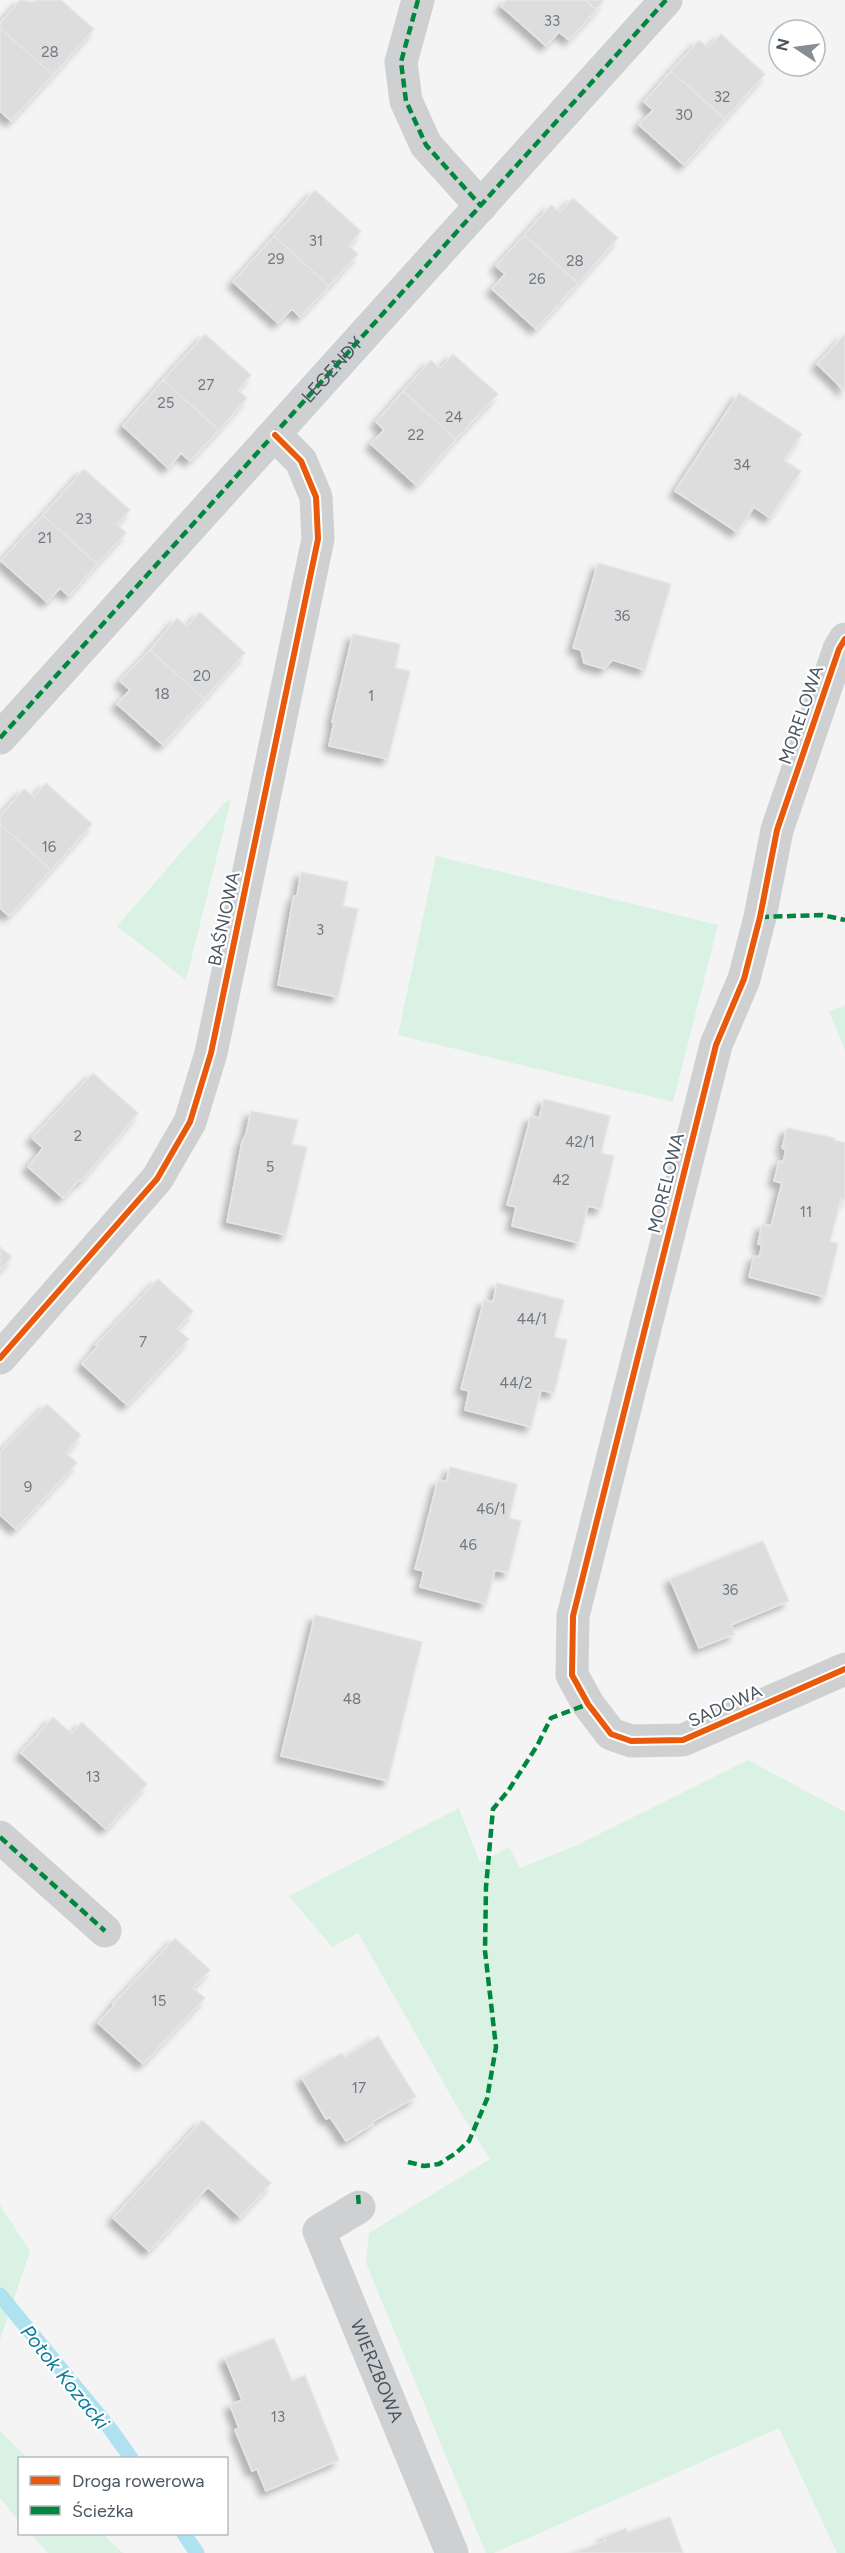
<svg xmlns="http://www.w3.org/2000/svg" width="845" height="2553" viewBox="0 0 845 2553" font-family="Figtree,sans-serif">
  <defs>
    <filter id="shadow"><feDropShadow dx="-5.5" dy="5.5" stdDeviation="3" flood-color="#0004"/></filter>
  </defs>
  <rect width="100%" height="100%" fill="#f4f4f4"/>
  <!-- green -->
  <path fill="#d9f2e3" d="M 231,800 L 186,980 L 117,926 L 226,801 Z
    M 436,856 L 718,925 L 673,1102 L 398,1035 Z
    M 845,1005 L 845,1050 L 829,1012 Z
    M 748,1760 L 845,1812 L 845,2553 L 837,2553 L 779,2428 L 494,2553 L 486,2553 L 366,2263 L 369,2233 L 490,2159 L 459,2110 L 358,1933 L 332,1947 L 289,1896 L 459,1808 L 480,1863 L 509,1847 L 520,1868 L 577,1845 Z
    M 0,2205 L 30,2251 L 0,2340 Z
    M 0,2431 L 28,2458 L 20,2458 L 19,2521 L 0,2498 Z
    M 31,2534 L 103,2534 L 123,2553 L 48,2553 Z"/>
  <g fill="none" stroke-linecap="round" stroke-linejoin="round">
    <!-- stream -->
    <path stroke="#aee2f0" stroke-width="15" d="M 0,2295 L 111,2430 L 131,2458
      M 184,2534 L 197,2553"/>
  </g>
  <!-- building -->
  <path fill="#ddddde" stroke="#e5e6e7" stroke-width="1.5" filter="url(#shadow)" d="M 20,0 L 35,2 L 37,0 L 61,0 L 94,29 L 53,75 L 0,28 L 0,23 Z
    M 507,0 L 585,0 L 596,10 L 569,40 L 559,32 L 546,46 L 501,6 Z
    M 585,0 L 604,0 L 596,10 Z
    M 0,28 L 53,75 L 11,121 L 0,111 Z
    M 721,34 L 765,74 L 725,119 L 671,71 L 699,40 L 708,48 Z
    M 671,71 L 725,119 L 684,165 L 639,125 L 653,110 L 644,102 Z
    M 315,190 L 361,231 L 349,246 L 358,254 L 329,286 L 274,236 Z
    M 573,198 L 618,238 L 578,283 L 524,235 L 551,205 L 560,212 Z
    M 524,235 L 578,283 L 536,329 L 492,289 L 505,274 L 496,266 Z
    M 274,236 L 329,286 L 300,317 L 292,309 L 278,323 L 233,282 Z
    M 205,334 L 251,375 L 238,390 L 247,398 L 219,430 L 163,380 Z
    M 845,334 L 845,391 L 817,364 Z
    M 453,354 L 498,394 L 456,439 L 403,391 L 431,360 L 440,369 Z
    M 163,380 L 219,430 L 190,461 L 181,453 L 168,468 L 123,426 Z
    M 403,391 L 456,439 L 416,485 L 371,444 L 384,430 L 376,422 Z
    M 739,393 L 802,434 L 784,460 L 801,471 L 770,518 L 754,507 L 737,532 L 675,491 Z
    M 84,469 L 130,510 L 117,524 L 126,533 L 97,564 L 43,515 Z
    M 43,515 L 97,564 L 69,596 L 60,588 L 47,602 L 1,561 Z
    M 598,563 L 671,584 L 645,670 L 613,660 L 604,669 L 584,663 L 581,650 L 573,648 Z
    M 200,612 L 245,653 L 204,699 L 150,650 L 177,618 L 187,626 Z
    M 353,634 L 400,644 L 395,668 L 410,671 L 388,759 L 329,746 L 334,722 L 332,722 Z
    M 150,650 L 204,699 L 163,745 L 117,704 L 130,690 L 120,681 Z
    M 46,783 L 92,824 L 51,870 L 0,824 L 0,816 L 24,789 L 34,797 Z
    M 0,824 L 51,870 L 9,916 L 0,908 Z
    M 301,872 L 348,882 L 343,906 L 358,909 L 338,997 L 278,985 L 292,905 L 294,896 L 297,896 Z
    M 93,1073 L 138,1113 L 81,1181 L 79,1180 L 63,1198 L 28,1167 L 43,1148 L 32,1138 Z
    M 544,1099 L 610,1116 L 601,1153 L 614,1156 L 601,1209 L 588,1206 L 579,1243 L 512,1226 L 516,1207 L 507,1205 L 531,1116 L 539,1118 Z
    M 251,1111 L 298,1120 L 292,1144 L 307,1147 L 286,1235 L 227,1222 L 242,1142 L 246,1134 Z
    M 787,1128 L 835,1138 L 834,1140 L 845,1143 L 845,1200 L 841,1199 L 830,1241 L 838,1244 L 825,1297 L 749,1277 L 754,1256 L 759,1257 L 762,1245 L 758,1244 L 762,1224 L 771,1226 L 782,1183 L 774,1181 L 779,1161 L 783,1162 L 786,1150 L 782,1148 Z
    M 0,1247 L 12,1257 L 0,1270 Z
    M 158,1279 L 193,1311 L 177,1329 L 189,1339 L 127,1405 L 82,1364 L 98,1346 L 96,1345 Z
    M 497,1283 L 564,1300 L 554,1337 L 567,1340 L 554,1393 L 541,1390 L 531,1427 L 465,1410 L 469,1391 L 461,1389 L 484,1300 L 493,1302 Z
    M 47,1404 L 81,1435 L 66,1453 L 77,1463 L 16,1529 L 0,1515 L 0,1452 Z
    M 450,1467 L 517,1484 L 509,1518 L 521,1521 L 508,1573 L 495,1570 L 486,1604 L 420,1587 L 424,1571 L 415,1569 L 438,1480 L 446,1482 Z
    M 763,1541 L 789,1601 L 731,1625 L 735,1634 L 699,1648 L 670,1579 Z
    M 315,1615 L 422,1642 L 388,1781 L 281,1756 Z
    M 53,1717 L 72,1734 L 82,1722 L 147,1784 L 106,1829 L 21,1753 Z
    M 175,1938 L 210,1970 L 193,1988 L 205,1998 L 143,2064 L 98,2023 L 114,2005 L 113,2004 Z
    M 378,2036 L 416,2097 L 372,2122 L 373,2124 L 346,2141 L 330,2117 L 326,2119 L 302,2078 L 342,2053 L 345,2057 Z
    M 202,2120 L 271,2183 L 240,2217 L 208,2187 L 149,2251 L 113,2218 Z
    M 274,2338 L 292,2381 L 305,2375 L 339,2460 L 266,2491 L 257,2469 L 252,2471 L 235,2430 L 239,2428 L 230,2405 L 242,2400 L 225,2358 Z
    M 670,2517 L 683,2553 L 572,2553 L 605,2541 L 604,2537 L 626,2528 L 628,2532 Z"/>
  <g fill="none" stroke-linecap="round" stroke-linejoin="round">
    <!-- minor -->
    <g stroke="#ced0d2" stroke-width="33">
      <path d="M 418,0 L 401,62 L 406,101 L 426,145 L 481,206"/>
      <path d="M 845,639 L 839,649 L 777,830 L 760,917 L 744,979 L 716,1045 L 573,1616 L 572,1675 L 588,1704 L 611,1734 L 631,1741 L 683,1740 L 845,1669"/>
      <path id="s1" d="M 0,738 L 666,0"/>
      <path d="M 0,1358 L 157,1179 L 190,1122 L 211,1053 L 318,539 L 316,497 L 301,461 L 275,435"/>
      <path d="M 0,1837 L 105,1931"/>
      <path id="s2" d="M 359,2207 L 319,2231 L 452,2553"/>
    </g>
    <!-- quiet -->
    <path stroke="#00873e" stroke-width="4.5" stroke-dasharray="9 4.5" stroke-linecap="butt" d="M 418,0 L 401,62 L 406,101 L 426,145 L 481,206
      M 0,738 L 666,0
      M 760,917 L 822,915 L 845,920
      M 0,1837 L 105,1931
      M 408,2162 L 424,2166 L 439,2164 L 456,2153 L 469,2141 L 487,2099 L 496,2047 L 485,1951 L 486,1887 L 493,1809 L 508,1791 L 537,1746 L 551,1718 L 588,1704
      M 358,2195 L 359,2207"/>
    <!-- cycleway casing -->
    <g stroke="#fff" stroke-width="10">
      <path id="cycleway" d="M 845,639 L 839,649 L 777,830 L 760,917 L 744,979 L 716,1045 L 573,1616 L 572,1675 L 588,1704 L 611,1734 L 631,1741 L 683,1740 L 845,1669
        M 0,1358 L 157,1179 L 190,1122 L 211,1053 L 318,539 L 316,497 L 301,461 L 275,435"/>
    </g>
    <!-- cycleway -->
    <use href="#cycleway" stroke="#e8590c" stroke-width="6"/>
  </g>
  <g text-anchor="middle" dominant-baseline="central" stroke-width="4.5" stroke-linejoin="round" paint-order="stroke">
    <!-- number labels -->
    <g font-size="15" fill="#707881">
      <text x="552" y="21">33</text>
      <text x="50" y="52">28</text>
      <text x="722" y="97">32</text>
      <text x="684" y="115">30</text>
      <text x="316" y="241">31</text>
      <text x="276" y="259">29</text>
      <text x="575" y="261">28</text>
      <text x="537" y="279">26</text>
      <text x="206" y="385">27</text>
      <text x="166" y="403">25</text>
      <text x="454" y="417">24</text>
      <text x="416" y="435">22</text>
      <text x="742" y="465">34</text>
      <text x="84" y="519">23</text>
      <text x="45" y="538">21</text>
      <text x="622" y="616">36</text>
      <text x="202" y="676">20</text>
      <text x="162" y="694">18</text>
      <text x="371" y="696">1</text>
      <text x="49" y="847">16</text>
      <text x="320" y="930">3</text>
      <text x="78" y="1136">2</text>
      <text x="580" y="1142">42/1</text>
      <text x="270" y="1167">5</text>
      <text x="561" y="1180">42</text>
      <text x="806" y="1212">11</text>
      <text x="532" y="1319">44/1</text>
      <text x="143" y="1342">7</text>
      <text x="516" y="1383">44/2</text>
      <text x="28" y="1487">9</text>
      <text x="491" y="1509">46/1</text>
      <text x="468" y="1545">46</text>
      <text x="730" y="1590">36</text>
      <text x="352" y="1699">48</text>
      <text x="93" y="1777">13</text>
      <text x="159" y="2001">15</text>
      <text x="359" y="2088">17</text>
      <text x="278" y="2417">13</text>
    </g>
    <!-- street labels -->
    <g font-size="18" fill="#4a5661" stroke="#fff">
      <text stroke="none"><textPath href="#s1" startOffset="496">LEGENDY</textPath></text>
      <text transform="translate(801 715) rotate(-71)">MORELOWA</text>
      <text transform="translate(224 919) rotate(-78)">BAŚNIOWA</text>
      <text transform="translate(666 1183) rotate(-76)">MORELOWA</text>
      <text transform="translate(725 1706) rotate(-24)">SADOWA</text>
      <text stroke="none"><textPath href="#s2" startOffset="198">WIERZBOWA</textPath></text>
    </g>
    <!-- water labels -->
    <g font-size="20" font-style="italic" fill="#0c7c9b" stroke="#fff">
      <text transform="translate(65 2377) rotate(51)">Potok Kozacki</text>
    </g>
  </g>
  <!-- legend -->
  <rect x="18" y="2457" width="210" height="78" fill="#ffffff" stroke="#b7bbc0" stroke-width="1.5"/>
  <rect x="30" y="2476" width="30" height="9" fill="#e8590c" stroke="#b7bbc0" stroke-width="1.5"/>
  <text x="72" y="2487" font-size="18" fill="#4a5661">Droga rowerowa</text>
  <rect x="30" y="2506" width="30" height="9" fill="#00873e" stroke="#b7bbc0" stroke-width="1.5"/>
  <text x="72" y="2517" font-size="18" fill="#4a5661">Ścieżka</text>
  <!-- north arrow -->
  <g transform="translate(797 48) rotate(283)"><circle r="28" fill="#ffffff" stroke="#b7bbc0" stroke-width="1.5"/>
  <path d="M0-4.5L10 22L0 15L-10 22Z" fill="#868d94"/>
  <text y="-9" font-size="16" font-weight="bold" text-anchor="middle" fill="#4a5661">N</text>
  </g>
</svg>
